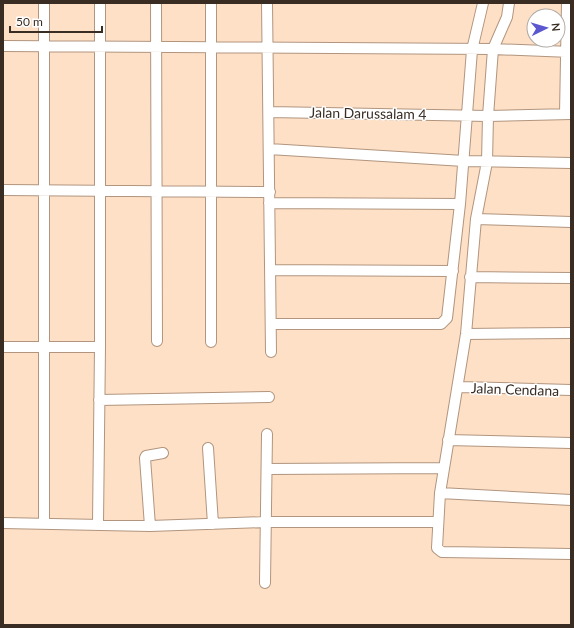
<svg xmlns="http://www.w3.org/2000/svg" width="574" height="628" viewBox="0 0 574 628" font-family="Lato,sans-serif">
  <rect width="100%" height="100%" fill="#fee0c7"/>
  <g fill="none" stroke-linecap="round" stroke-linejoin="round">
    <!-- street casing -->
    <g stroke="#b1957e" stroke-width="12">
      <path id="street" d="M 156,3 L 157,341
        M 267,3 L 271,352
        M 509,3 L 507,17 L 493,49 L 488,116 L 487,162 L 476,219 L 466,334 L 440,493 L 437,548 L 442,552 L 571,554
        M 3,46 L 493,49 L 571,52
        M 269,112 L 488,116 L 571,114
        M 565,114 L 567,3
        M 269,149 L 464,161 L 571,163
        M 3,190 L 270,192
        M 269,203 L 460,204
        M 476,219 L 571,222
        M 270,270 L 453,271
        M 470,277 L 571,278
        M 271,324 L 441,324 L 447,318 L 460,204 L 472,50 L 483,3
        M 466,334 L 571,333
        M 211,342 L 211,3
        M 3,347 L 100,347
        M 459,387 L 571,390
        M 99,400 L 269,397
        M 448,440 L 571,443
        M 208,448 L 213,524
        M 267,469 L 444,468
        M 440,493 L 571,500
        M 44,522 L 44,3
        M 3,523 L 150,526 L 266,522 L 437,522
        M 98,523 L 100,347 L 100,3
        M 150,526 L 145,458 L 146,456 L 163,453
        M 265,583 L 267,434"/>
    </g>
    <!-- street -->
    <use href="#street" stroke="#fff" stroke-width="10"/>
  </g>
  <g text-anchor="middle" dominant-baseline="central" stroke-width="3" stroke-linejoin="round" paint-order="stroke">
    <!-- street labels -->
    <g font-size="14" fill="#382c23" stroke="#fff">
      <text transform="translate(368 113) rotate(1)">Jalan Darussalam 4</text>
      <text transform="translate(515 389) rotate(2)">Jalan Cendana</text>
    </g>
  </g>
  <!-- border -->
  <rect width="574" height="628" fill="none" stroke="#382c23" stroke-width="8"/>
  <!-- north arrow -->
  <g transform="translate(546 28) rotate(85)"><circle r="19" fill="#ffffff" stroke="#afaba7"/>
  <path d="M0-3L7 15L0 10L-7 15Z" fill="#5b57cf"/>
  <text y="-6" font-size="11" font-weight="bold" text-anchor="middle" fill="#382c23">N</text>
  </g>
  <!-- scale -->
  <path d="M10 26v6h92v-6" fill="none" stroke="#382c23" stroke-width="2"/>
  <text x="16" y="26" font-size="12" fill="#382c23" stroke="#ffffff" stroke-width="3" paint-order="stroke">50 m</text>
</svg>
